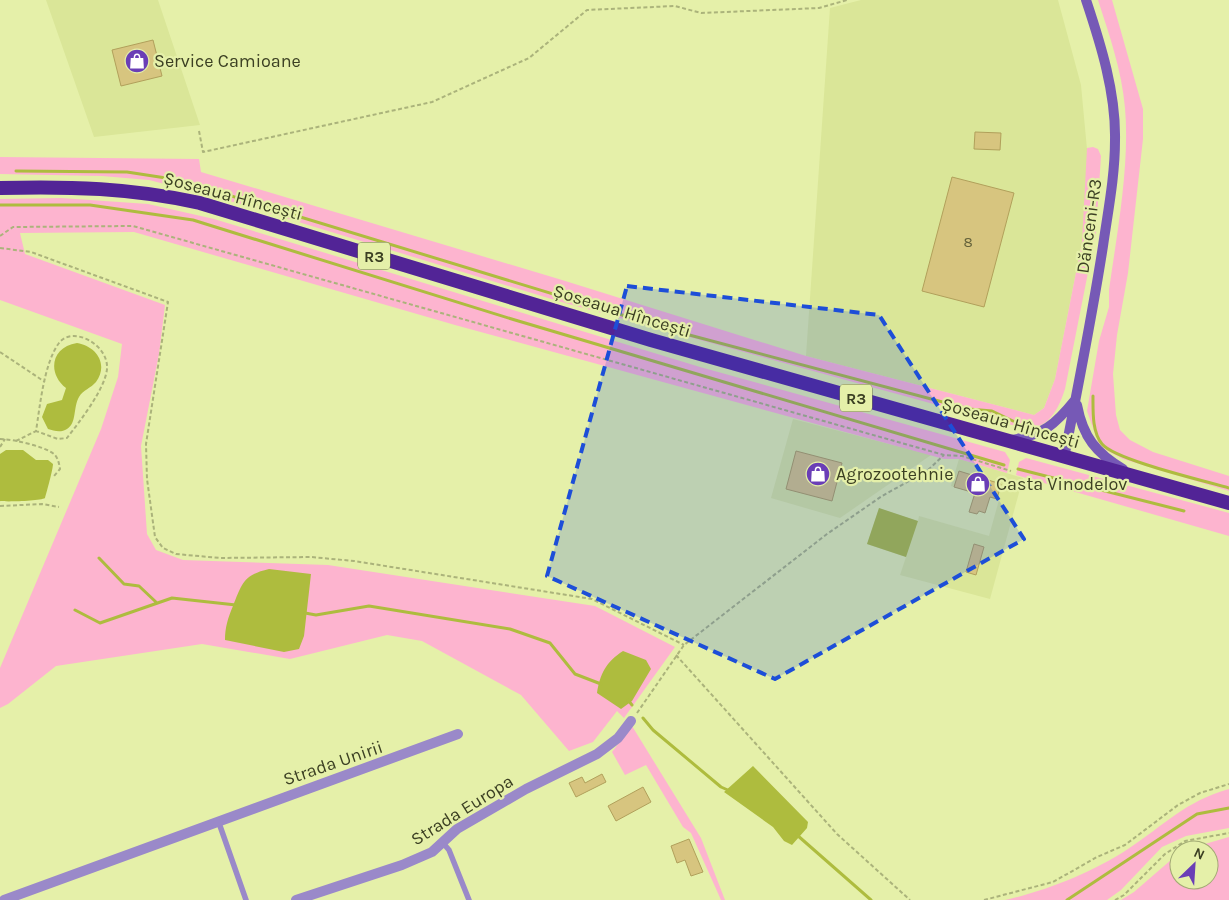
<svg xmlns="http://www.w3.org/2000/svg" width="1229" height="900" viewBox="0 0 1229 900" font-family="Karla,sans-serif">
  <rect width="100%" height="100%" fill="#e5f0a9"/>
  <!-- built -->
  <path fill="#dae698" d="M 46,0 L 158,0 L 200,125 L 94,137 Z
    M 861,0 L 1058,0 L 1081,85 L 1088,160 L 1082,242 L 1055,379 L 1044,408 L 1034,415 L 806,356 L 830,8 Z
    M 793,419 L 931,455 L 840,518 L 771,498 Z
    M 959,459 L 1023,478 L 990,599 L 900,575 L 906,557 L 867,544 L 879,508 L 918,521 L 919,516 L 989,536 L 999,500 L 951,486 Z"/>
  <!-- green -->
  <path fill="#fdb4cf" d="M 1098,0 L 1112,0 L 1143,109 L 1143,139 L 1128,273 L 1117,335 L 1113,374 L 1116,415 L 1120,430 L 1130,440 L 1153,452 L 1229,476 L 1229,491 L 1123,459 L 1106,450 L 1098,442 L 1087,411 L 1099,341 L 1109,307 L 1109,290 C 1117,233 1130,165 1125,108 C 1122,71 1109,34 1098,0 Z
    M 1093,147 L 1098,149 L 1101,156 L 1096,232 L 1065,389 C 1048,442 1025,428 981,417 L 558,301 L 223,199 L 149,180 L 102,176 L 0,174 L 0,157 L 199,159 L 201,172 L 562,280 L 806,356 L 1034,415 L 1044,408 L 1055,379 L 1070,303 L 1082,242 L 1087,148 Z
    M 61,198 L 148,204 L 214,219 L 700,367 L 1005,452 L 1010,460 L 1007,473 L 959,459 L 944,459 L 455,325 L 134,232 L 20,233 L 25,254 L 165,305 L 159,354 L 141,446 L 147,534 L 156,550 L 183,560 L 328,565 L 595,606 L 675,647 L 624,718 L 617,711 L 593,742 L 569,751 L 521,695 L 422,641 L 387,635 L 290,659 L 202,644 L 56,666 L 8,704 L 0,708 L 0,668 L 101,429 L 118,377 L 122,344 L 0,300 L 0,199 Z
    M 1026,458 L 1229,513 L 1229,536 L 1016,475 L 1019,462 Z
    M 632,726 L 701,838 L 725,900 L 721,900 L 691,833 L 683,827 L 646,765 L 625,775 L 612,752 Z
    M 1229,789 L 1229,828 L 1186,836 L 1162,847 L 1121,890 L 1107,900 L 1005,900 C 1046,891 1093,872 1128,849 C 1166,824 1184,802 1229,789 Z
    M 1229,837 L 1229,900 L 1121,900 L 1134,892 L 1179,853 L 1179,880 L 1209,880 L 1209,850 L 1184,850 Z"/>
  <!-- water -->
  <path fill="#aebc3e" d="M 77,343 C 96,346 109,364 96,382 C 91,388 83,390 79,397 C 73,407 77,423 67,429 C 61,433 54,431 48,429 L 42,417 L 47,404 L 62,400 L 66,388 C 47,373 51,347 77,343 Z
    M 6,450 L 23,450 L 36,460 L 48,460 L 53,464 C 53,469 47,491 45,498 C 40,501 6,502 0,501 L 0,454 Z
    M 879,508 L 918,521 L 906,557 L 867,544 Z
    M 269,569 L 311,574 L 304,636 L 299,649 L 284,652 L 225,640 C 225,627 228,618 233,606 C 242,584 243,575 269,569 Z
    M 623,651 L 646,660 L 651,669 L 632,701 L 621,709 L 597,693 C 600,674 606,662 623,651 Z
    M 753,766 L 808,822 L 807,828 L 792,845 L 784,841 L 773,827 L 724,792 Z"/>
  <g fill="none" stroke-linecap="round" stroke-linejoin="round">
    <!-- stream -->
    <path stroke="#aebc3e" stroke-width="3" d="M 16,171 L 127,172 L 179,180 L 678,332 L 969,409 L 992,411 L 1013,421
      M 0,205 L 90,205 L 193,220 L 515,320 L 1004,465
      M 1093,396 C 1093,411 1092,432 1102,444 C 1115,460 1205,481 1229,488
      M 1018,469 L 1184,511
      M 99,558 L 124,584 L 139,586 L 157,603
      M 75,610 L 100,623 L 172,598 L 236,605
      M 305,613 L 316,615 L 369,606 L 510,629 L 550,643 L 575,674 L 601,684
      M 628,700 L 632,705
      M 643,718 L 653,730 L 721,787 L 730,791
      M 797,835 L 871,900
      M 1067,900 L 1197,814 L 1229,808"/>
  </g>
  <!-- building -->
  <path fill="#d7c57f" stroke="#b1a05b" d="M 153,40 L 162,76 L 121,86 L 112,50 Z
    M 975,132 L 1001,133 L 1000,150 L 974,149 Z
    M 952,177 L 1014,193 L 984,307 L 922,291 Z
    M 796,451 L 842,463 L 832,501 L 786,489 Z
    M 959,471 L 1001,484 L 997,499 L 990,497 L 985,513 L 979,511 L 977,514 L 969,512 L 975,493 L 954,487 Z
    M 974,544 L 984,547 L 976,575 L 966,572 Z
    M 602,774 L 606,782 L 576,797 L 569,783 L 582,777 L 585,783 Z
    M 643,787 L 651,802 L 616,821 L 608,806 Z
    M 689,839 L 703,872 L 691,876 L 685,860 L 677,863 L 671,846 Z"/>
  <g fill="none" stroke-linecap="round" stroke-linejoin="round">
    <!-- path -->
    <path stroke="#abb37b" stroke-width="2" stroke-dasharray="4 2.5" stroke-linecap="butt" d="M 199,131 L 203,152 L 432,102 L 529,58 L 587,10 L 675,6 L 701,13 L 819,8 L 847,0
      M 0,236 L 13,227 L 133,226 L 944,455 L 962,456 L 1011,471
      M 0,248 L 31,252 L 168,302 L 146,444 L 147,479 L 155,537 L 163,548 L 176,554 L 220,558 L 311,557 L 354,561 L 592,599 L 684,645
      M 0,352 L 45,382
      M 0,439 C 12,439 44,446 54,454 C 58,458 59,463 60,469 L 54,476
      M 16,441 L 36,431 C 40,406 44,363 59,343 C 73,325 109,345 107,369 C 105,389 80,421 67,438 L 58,439 L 36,431
      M 0,447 L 5,439
      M 0,506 L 42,504 L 59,507
      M 676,655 L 837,834 L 910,900
      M 637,713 L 684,645 L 827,534 L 882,496 L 927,471 L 944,455
      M 984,900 L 1053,882 L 1097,857 L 1125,845 L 1178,805 L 1200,793 L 1229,784
      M 1115,900 L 1124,895 L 1165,854 L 1185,841 L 1229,833"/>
    <!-- service -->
    <path stroke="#9a89c9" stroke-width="5.5" d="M 219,823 L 246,900
      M 443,843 L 449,850 L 469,900"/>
    <!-- minor -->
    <path stroke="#9a89c9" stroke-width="10" d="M 4,900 L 458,734
      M 296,900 L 402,865 L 432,852 L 457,829 L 526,789 L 597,754 L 618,738 L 631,721"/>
    <!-- secondary -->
    <path stroke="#7659b6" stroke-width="10" d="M 1077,405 C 1083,437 1096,453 1123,469
      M 1011,440 C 1043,435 1055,425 1075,400
      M 1064,458 C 1078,387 1092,317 1103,246 C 1108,211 1115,176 1115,140 C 1116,93 1101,45 1086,0"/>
    <!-- trunk -->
    <path stroke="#522496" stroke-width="14" d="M 0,188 C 68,186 133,188 200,203 L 651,340 L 1229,503"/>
  </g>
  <!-- marked area -->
  <path fill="#1d4ed8" fill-opacity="0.2" stroke="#1d4ed8" stroke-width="4" stroke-dasharray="10 6" stroke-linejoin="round" d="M 627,286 L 879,315 L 1024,539 L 775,679 L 547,576 Z"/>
  <!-- icons -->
  <defs>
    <g id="shop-disc" transform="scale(1.25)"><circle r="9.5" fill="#6a3eb6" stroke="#e5f0a9"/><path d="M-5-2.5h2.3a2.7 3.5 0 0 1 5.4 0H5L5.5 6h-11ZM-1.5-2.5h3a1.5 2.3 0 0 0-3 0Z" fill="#fff"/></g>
  </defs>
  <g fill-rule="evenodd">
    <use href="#shop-disc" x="137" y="61"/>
    <use href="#shop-disc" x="818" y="474"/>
    <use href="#shop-disc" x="978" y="484"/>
  </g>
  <g text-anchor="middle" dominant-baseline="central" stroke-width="4.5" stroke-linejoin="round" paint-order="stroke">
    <!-- number labels -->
    <g font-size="15" fill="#63613a">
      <text x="968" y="242">8</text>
    </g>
    <!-- shield labels -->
    <g fill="#e5f0a9" stroke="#6f754b" stroke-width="1">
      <rect x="358" y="242.5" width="32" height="27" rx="4"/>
      <rect x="840" y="384.5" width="32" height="27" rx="4"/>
    </g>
    <g font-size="16" font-weight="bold" fill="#3c4023">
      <text x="374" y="256">R3</text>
      <text x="856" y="398">R3</text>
    </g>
    <!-- poi labels -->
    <g font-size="18" fill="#3c4023" stroke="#e5f0a9" text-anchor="start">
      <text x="154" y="61">Service Camioane</text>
      <text x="836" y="474">Agrozootehnie</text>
      <text x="996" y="484">Casta Vinodelov</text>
    </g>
    <!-- street labels -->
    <g font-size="18" fill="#3c4023" stroke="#e5f0a9">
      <text transform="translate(233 196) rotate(15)">Șoseaua Hîncești</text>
      <text transform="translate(1089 226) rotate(-82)">Dănceni-R3</text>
      <text transform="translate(622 311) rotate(17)">Șoseaua Hîncești</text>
      <text transform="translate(1011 423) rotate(16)">Șoseaua Hîncești</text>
      <text transform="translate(333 763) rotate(-19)">Strada Unirii</text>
      <text transform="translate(462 810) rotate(-32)">Strada Europa</text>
    </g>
  </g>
  <!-- north arrow -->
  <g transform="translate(1194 865) rotate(25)"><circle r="24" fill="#e5f0a9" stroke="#a1aa73"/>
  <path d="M0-4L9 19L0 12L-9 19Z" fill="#6a3eb6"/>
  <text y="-8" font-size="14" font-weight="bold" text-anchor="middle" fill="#3c4023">N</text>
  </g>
</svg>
